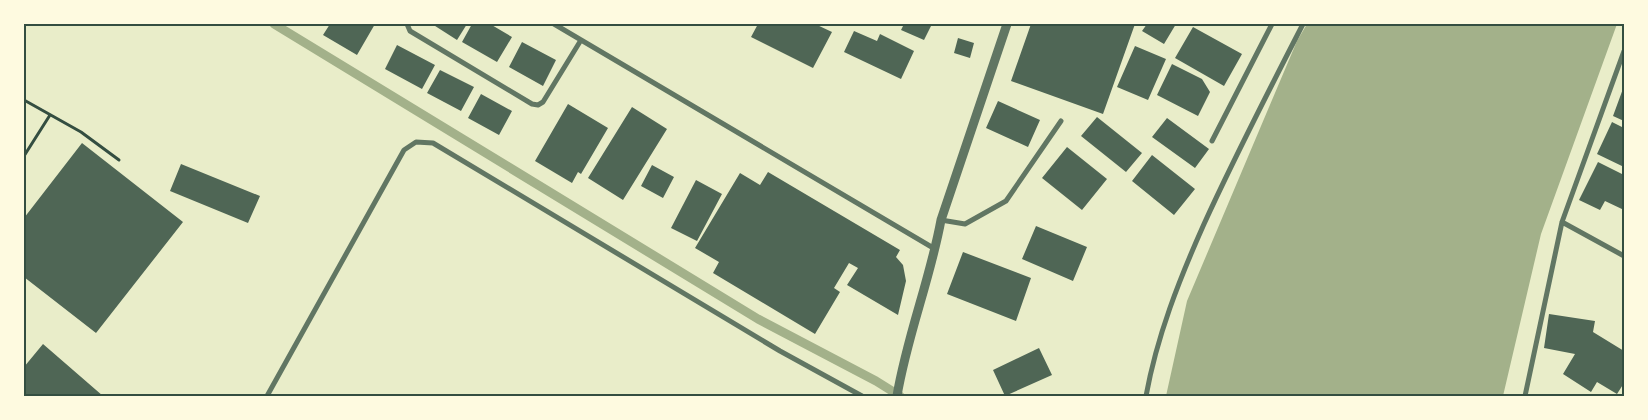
<svg xmlns="http://www.w3.org/2000/svg" width="1648" height="420" viewBox="0 0 1648 420" font-family="Cabin,sans-serif">
  <rect width="100%" height="100%" fill="#e9edc9"/>
  <!-- water -->
  <path fill="#a3b18a" d="M 1307,24 L 1617,24 L 1541,234 L 1503,396 L 1166,396 L 1187,301 L 1297,41 Z"/>
  <g fill="none" stroke-linecap="round" stroke-linejoin="round">
    <!-- stream -->
    <path stroke="#a3b18a" stroke-width="9" d="M 274,24 L 758,319 L 876,381 L 900,396"/>
  </g>
  <!-- building -->
  <path fill="#4f6655" d="M 330,24 L 375,24 L 357,55 L 323,35 Z
    M 432,24 L 467,24 L 457,40 Z
    M 472,24 L 490,24 L 512,37 L 497,62 L 462,42 Z
    M 758,24 L 815,24 L 832,32 L 813,68 L 751,37 Z
    M 904,24 L 932,24 L 924,40 L 901,30 Z
    M 1031,24 L 1135,24 L 1103,114 L 1011,81 Z
    M 1147,24 L 1176,24 L 1164,44 L 1142,31 Z
    M 1193,27 L 1242,54 L 1224,86 L 1175,58 Z
    M 854,31 L 877,41 L 880,34 L 914,51 L 901,79 L 844,52 Z
    M 958,38 L 974,43 L 970,58 L 954,53 Z
    M 522,42 L 556,60 L 543,86 L 509,67 Z
    M 397,45 L 435,65 L 422,89 L 385,69 Z
    M 1135,46 L 1166,59 L 1148,100 L 1117,87 Z
    M 1172,64 L 1202,79 L 1210,92 L 1198,116 L 1157,95 Z
    M 440,70 L 474,87 L 461,111 L 427,93 Z
    M 1624,86 L 1624,121 L 1613,116 Z
    M 481,94 L 512,111 L 499,135 L 468,118 Z
    M 998,101 L 1040,120 L 1028,147 L 986,128 Z
    M 568,104 L 608,128 L 581,174 L 578,172 L 572,183 L 535,161 Z
    M 632,107 L 667,129 L 623,200 L 588,178 Z
    M 1097,117 L 1142,153 L 1126,172 L 1081,136 Z
    M 1167,118 L 1209,149 L 1195,168 L 1152,137 Z
    M 1612,122 L 1624,128 L 1624,167 L 1597,154 Z
    M 82,143 L 183,222 L 96,333 L 24,277 L 24,218 Z
    M 1067,147 L 1107,179 L 1082,210 L 1042,178 Z
    M 1152,155 L 1195,189 L 1174,215 L 1132,181 Z
    M 1598,162 L 1624,175 L 1624,210 L 1605,201 L 1600,210 L 1579,200 Z
    M 181,164 L 260,196 L 248,223 L 170,191 Z
    M 652,165 L 674,177 L 663,198 L 641,186 Z
    M 768,172 L 900,250 L 896,257 L 903,265 L 906,281 L 898,315 L 847,285 L 858,268 L 849,263 L 834,288 L 840,292 L 815,334 L 713,273 L 719,262 L 695,248 L 740,173 L 760,185 Z
    M 696,180 L 722,194 L 697,241 L 671,228 Z
    M 1036,226 L 1087,247 L 1073,281 L 1022,259 Z
    M 963,252 L 1031,278 L 1016,321 L 947,294 Z
    M 1549,314 L 1595,321 L 1593,332 L 1624,351 L 1624,383 L 1617,394 L 1597,382 L 1591,392 L 1563,374 L 1575,354 L 1544,348 Z
    M 43,344 L 103,396 L 24,396 L 24,367 Z
    M 1039,348 L 1052,375 L 1005,396 L 993,370 Z"/>
  <g fill="none" stroke-linecap="round" stroke-linejoin="round">
    <!-- path -->
    <path stroke="#344e41" stroke-width="3" d="M 24,100 L 81,132 L 119,160
      M 24,156 L 50,115"/>
    <!-- minor -->
    <path stroke="#617663" stroke-width="5" d="M 407,24 L 410,31 L 532,104 L 538,105 L 543,102 L 581,40
      M 554,24 L 935,249
      M 1212,141 L 1272,24
      M 941,220 L 965,224 L 1006,201 L 1061,121
      M 1562,222 L 1624,256
      M 267,396 L 404,150 L 416,142 L 433,143 L 780,351 L 862,396
      M 1146,396 C 1157,336 1179,280 1204,224 C 1235,156 1269,90 1303,24
      M 1525,396 L 1562,222 L 1624,51"/>
    <!-- tertiary -->
    <path stroke="#617663" stroke-width="9" d="M 897,396 C 907,336 930,280 941,220 L 1007,24"/>
  </g>
  <!-- border -->
  <rect width="1648" height="420" fill="none" stroke="#fefae0" stroke-width="50"/>
  <rect x="25" y="25" width="1598" height="370" fill="none" stroke="#344e41" stroke-width="2"/>
</svg>
